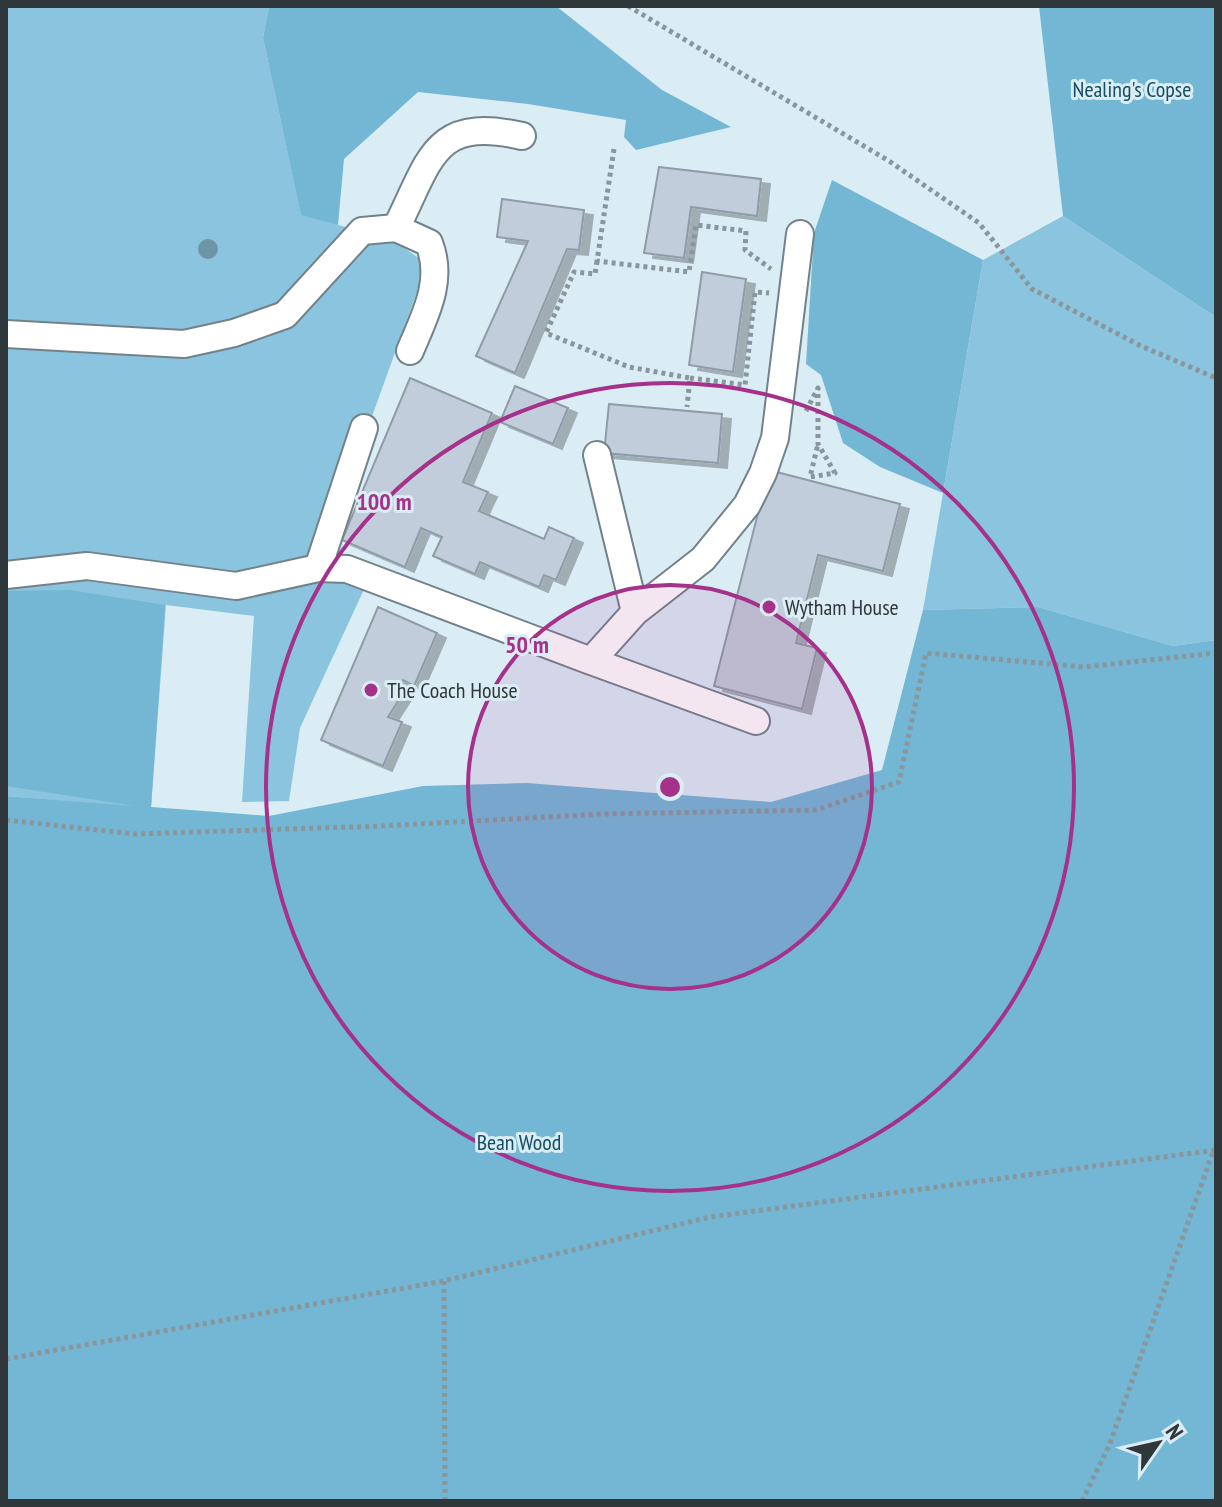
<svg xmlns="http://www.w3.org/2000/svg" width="1222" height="1507" viewBox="0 0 1222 1507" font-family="'PT Sans Narrow',sans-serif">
  <defs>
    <filter id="shadow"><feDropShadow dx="9" dy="5" stdDeviation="0" flood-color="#0004"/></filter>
  </defs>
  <rect width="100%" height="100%" fill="#daedf5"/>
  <!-- green -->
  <path fill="#8bc4de" d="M 6,6 L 269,6 L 263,38 L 301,214 L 396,242 L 427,264 L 313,580 L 366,585 L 300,728 L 289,801 L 242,802 L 254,616 L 166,605 L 151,808 L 6,796 Z
    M 1063,216 L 1216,317 L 1216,640 L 1173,646 L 1038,607 L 923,610 L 983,260 Z"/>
  <!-- forest -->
  <path fill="#73b7d5" d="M 269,6 L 556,6 L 662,90 L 731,127 L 636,150 L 624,137 L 626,120 L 528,104 L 418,92 L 344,159 L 338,225 L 301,215 L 263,38 Z
    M 1039,6 L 1216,6 L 1216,317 L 1063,216 Z
    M 832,180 L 983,260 L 943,493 L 880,467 L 843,443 L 821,375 L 806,364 L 814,233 Z
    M 69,590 L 165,605 L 151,807 L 269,816 L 423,786 L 527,783 L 771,802 L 882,770 L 923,610 L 1038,607 L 1173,646 L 1216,640 L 1216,1501 L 6,1501 L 6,796 L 135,806 L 6,786 L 6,591 Z"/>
  <!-- building -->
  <path fill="#c1cdda" stroke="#8f9ba7" stroke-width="2" filter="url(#shadow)" d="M 659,167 L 761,179 L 757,216 L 691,207 L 684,258 L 644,253 Z
    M 502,199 L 584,210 L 579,250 L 567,249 L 515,373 L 476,356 L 528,241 L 497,237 Z
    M 702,272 L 746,279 L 733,372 L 689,365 Z
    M 410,378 L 492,413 L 463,482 L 488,492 L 479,511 L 544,539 L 549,527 L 574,538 L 556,580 L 544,575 L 539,587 L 480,562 L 475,574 L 433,556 L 442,537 L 421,528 L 405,567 L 342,540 Z
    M 515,386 L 568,408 L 553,444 L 500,422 Z
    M 609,404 L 722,414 L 718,463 L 604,453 Z
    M 769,470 L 900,504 L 883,571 L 818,555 L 796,643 L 817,648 L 802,709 L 714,686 Z
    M 378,607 L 437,633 L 414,686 L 403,680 L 399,686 L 402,695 L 388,717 L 402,722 L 383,766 L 321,740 Z"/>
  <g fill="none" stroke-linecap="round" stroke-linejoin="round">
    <!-- minor casing -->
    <g stroke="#72828a" stroke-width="30">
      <path id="minor" d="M 396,228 L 429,243 C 444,281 425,315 410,351
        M 6,334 L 184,344 L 234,333 L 285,315 L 362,231 L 396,228 C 431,159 433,116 522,136
        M 597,455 L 635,612
        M 318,568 L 364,428
        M 6,575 L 87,566 L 236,586 L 318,568 L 347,569 L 591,661 L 635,612 L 703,559 L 747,505 L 763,473 L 775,438 L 800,234
        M 591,661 L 756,721"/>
    </g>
    <!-- path -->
    <path stroke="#89969c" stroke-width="5" stroke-dasharray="4 4" stroke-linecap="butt" d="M 628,6 L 889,161 L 979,223 L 1032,289 L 1141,346 L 1216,378
      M 614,149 L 597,261 L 689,272 L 696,225 L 746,231 L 745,250 L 771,269
      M 597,261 L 595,274 L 574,272 L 546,333 L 629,367 L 690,378 L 687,407
      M 690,378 L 745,385 L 755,292 L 769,293
      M 806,411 L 818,388 L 818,444 L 835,473 L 810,477 L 818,444
      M 6,820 L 135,834 L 381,826 L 603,814 L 816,810 L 899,782 L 926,653 L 1084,667 L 1216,653
      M 444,1281 L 445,1501
      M 6,1359 L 444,1281 L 710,1217 L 1216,1150
      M 1082,1501 L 1109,1446 L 1213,1152"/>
    <!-- minor -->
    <use href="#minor" stroke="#fff" stroke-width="26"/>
  </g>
  <!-- trees -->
  <circle fill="#6e95a5" cx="208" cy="249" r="10"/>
  <!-- distance rings -->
  <circle cx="670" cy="787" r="202" fill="#a5318b" fill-opacity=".12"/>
  <g fill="none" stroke="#a5318b" stroke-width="4">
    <circle cx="670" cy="787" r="202"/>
    <circle cx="670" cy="787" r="404"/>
  </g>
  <!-- markers -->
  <g fill="#a5318b" stroke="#daedf5" stroke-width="3">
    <circle cx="769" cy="607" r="8"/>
    <circle cx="371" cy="690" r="8"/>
  </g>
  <g text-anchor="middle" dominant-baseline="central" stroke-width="6" stroke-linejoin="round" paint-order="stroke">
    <!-- park labels -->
    <g font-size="22" fill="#154d63" stroke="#daedf5">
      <text x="1132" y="89">Nealing's Copse</text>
      <text x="519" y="1142">Bean Wood</text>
    </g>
    <!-- poi labels -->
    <g font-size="22" fill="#30373b" stroke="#daedf5" text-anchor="start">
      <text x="785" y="607">Wytham House</text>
      <text x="387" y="690">The Coach House</text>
    </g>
  </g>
  <circle cx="670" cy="787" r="12" fill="#a5318b" stroke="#daedf5" stroke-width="4"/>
  <g font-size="24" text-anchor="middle" font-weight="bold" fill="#a5318b" stroke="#daedf5" stroke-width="6" stroke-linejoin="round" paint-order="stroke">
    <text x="384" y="510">100 m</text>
    <text x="527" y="653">50 m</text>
  </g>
  <!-- border -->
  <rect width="1222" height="1507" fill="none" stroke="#30373b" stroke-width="16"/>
  <!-- north arrow -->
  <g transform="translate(1158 1443) rotate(56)" stroke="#daedf5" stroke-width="6" paint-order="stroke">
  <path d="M0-6L14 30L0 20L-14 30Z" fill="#30373b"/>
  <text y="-12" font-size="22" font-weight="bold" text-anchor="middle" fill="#30373b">N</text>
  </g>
</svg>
